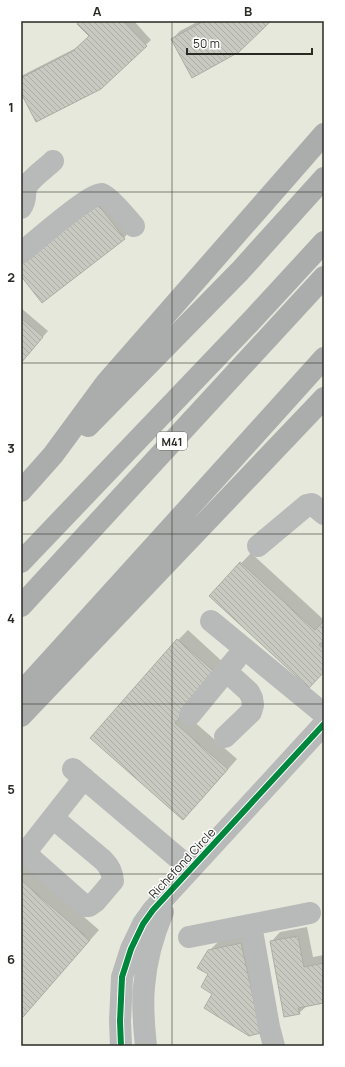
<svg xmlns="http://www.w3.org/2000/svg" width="345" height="1067" viewBox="0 0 345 1067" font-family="Manrope,sans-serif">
  <defs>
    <pattern id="building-back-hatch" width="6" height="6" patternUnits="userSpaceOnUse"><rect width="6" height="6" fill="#c8c9c0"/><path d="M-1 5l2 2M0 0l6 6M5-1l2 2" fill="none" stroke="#acada5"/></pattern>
  </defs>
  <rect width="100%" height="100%" fill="#e6e8dc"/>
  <!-- shadow -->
  <path fill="#0003" d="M 81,21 L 134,21 L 151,40 L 101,88 L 21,91 L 21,76 L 80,46 L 90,36 Z
    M 199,21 L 270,21 L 172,39 L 180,31 Z
    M 101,197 L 129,232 L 124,238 L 21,274 Z
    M 21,308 L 48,331 L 21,362 Z
    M 251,553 L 324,620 L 324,671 L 210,596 Z
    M 188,630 L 226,665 L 184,713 L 237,759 L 193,809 L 92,738 L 178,640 Z
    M 21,862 L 99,930 L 32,1006 L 23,1016 L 21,1015 Z
    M 307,927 L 313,957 L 324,955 L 324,1002 L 307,1006 L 299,1013 L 271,942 L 280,932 Z
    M 250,934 L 270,1022 L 214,994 L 209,974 L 209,951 L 219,941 Z"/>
  <!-- building -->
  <path fill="url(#building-back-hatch)" stroke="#acada4" d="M 79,21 L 123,21 L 147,46 L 101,89 L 36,122 L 21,93 L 21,78 L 73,51 L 89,36 L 77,24 Z
    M 204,21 L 271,21 L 239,52 L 192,78 L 171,39 Z
    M 96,202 L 125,239 L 42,303 L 21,276 L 21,260 Z
    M 21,318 L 43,337 L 21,363 Z
    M 240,562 L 315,630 L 324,621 L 324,640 L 319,645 L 324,649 L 324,672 L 309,688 L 209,596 Z
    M 177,639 L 218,675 L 175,723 L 228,769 L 183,820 L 90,738 Z
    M 21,880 L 90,940 L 23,1017 L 21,1016 Z
    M 298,936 L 304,967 L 324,963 L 324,1003 L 298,1008 L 300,1014 L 284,1017 L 270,941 Z
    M 241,943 L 261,1033 L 249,1036 L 204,1008 L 212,994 L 201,987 L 208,974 L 197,968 L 208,950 Z"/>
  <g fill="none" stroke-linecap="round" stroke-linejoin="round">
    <!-- minor -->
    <path stroke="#b8b9b9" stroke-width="22" d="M 21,208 C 28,198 23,194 27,186 C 32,177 46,168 53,161
      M 21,253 C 32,244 91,192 102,194 C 109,196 128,219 134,226
      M 258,546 L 307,505 L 312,504 L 324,514
      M 211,621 L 324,714
      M 190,715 L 236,659
      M 225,737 L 251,712 L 253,705 L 252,698 L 249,692 L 226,671
      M 73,769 L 191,869
      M 53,818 L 103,860 C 110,867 112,872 113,881 L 96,901 L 89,906 L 85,906 L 33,860 L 29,854 L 29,848 L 84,778
      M 251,925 L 269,1027 L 274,1046
      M 189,937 L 310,913
      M 121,1046 L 120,1021 L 122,977 L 131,949 L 143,924 L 153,910 L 324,724
      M 146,1046 C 144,1027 142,1006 144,987 C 146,961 153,935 163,912"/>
    <!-- highway -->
    <path stroke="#abadac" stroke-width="22" d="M 88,426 L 240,271 L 324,178
      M 21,491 L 53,455 L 106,383 L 324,134
      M 21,562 L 253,319 L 324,242
      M 21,606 L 324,277
      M 21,693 L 214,480 L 324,358
      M 21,716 L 324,398"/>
    <!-- cycleway casing -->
    <g stroke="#fff" stroke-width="8">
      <path id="cycleway" d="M 121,1046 L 120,1021 L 122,977 L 131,949 L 143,924 L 153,910 L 324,724"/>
    </g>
    <!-- cycleway -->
    <use href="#cycleway" stroke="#00873e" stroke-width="6"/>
  </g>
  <!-- grid -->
  <path fill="none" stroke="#292a23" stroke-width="1" stroke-opacity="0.55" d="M 172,21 L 172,1046M 21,192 L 324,192M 21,363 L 324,363M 21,534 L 324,534M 21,704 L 324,704M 21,874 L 324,874"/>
  <g text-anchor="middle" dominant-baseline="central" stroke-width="3" stroke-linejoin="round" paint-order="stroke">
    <!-- shield labels -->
    <rect fill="#fff" stroke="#696a65" stroke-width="1" x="157" y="432" width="30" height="18" rx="3"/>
    <g font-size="11" font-weight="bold" fill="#292a23">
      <text x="172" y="441">M41</text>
    </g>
    <!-- street labels -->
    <g font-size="12" fill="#292a23" stroke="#fff">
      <text transform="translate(182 863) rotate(-47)">Richefond Circle</text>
    </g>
  </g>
  <!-- border -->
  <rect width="345" height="1067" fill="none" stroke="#ffffff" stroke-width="44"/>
  <!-- scale -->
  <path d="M187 48v6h125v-6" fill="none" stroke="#292a23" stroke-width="2"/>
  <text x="193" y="48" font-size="12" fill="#292a23" stroke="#ffffff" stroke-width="3" paint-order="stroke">50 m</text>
  <rect x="22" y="22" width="301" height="1023" fill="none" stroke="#292a23" stroke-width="1.5"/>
  <g font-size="13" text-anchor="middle" font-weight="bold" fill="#292a23">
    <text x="97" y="16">A</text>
    <text x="248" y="16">B</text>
    <text x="11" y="112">1</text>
    <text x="11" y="282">2</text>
    <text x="11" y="453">3</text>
    <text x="11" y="623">4</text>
    <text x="11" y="794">5</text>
    <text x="11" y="964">6</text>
  </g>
</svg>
